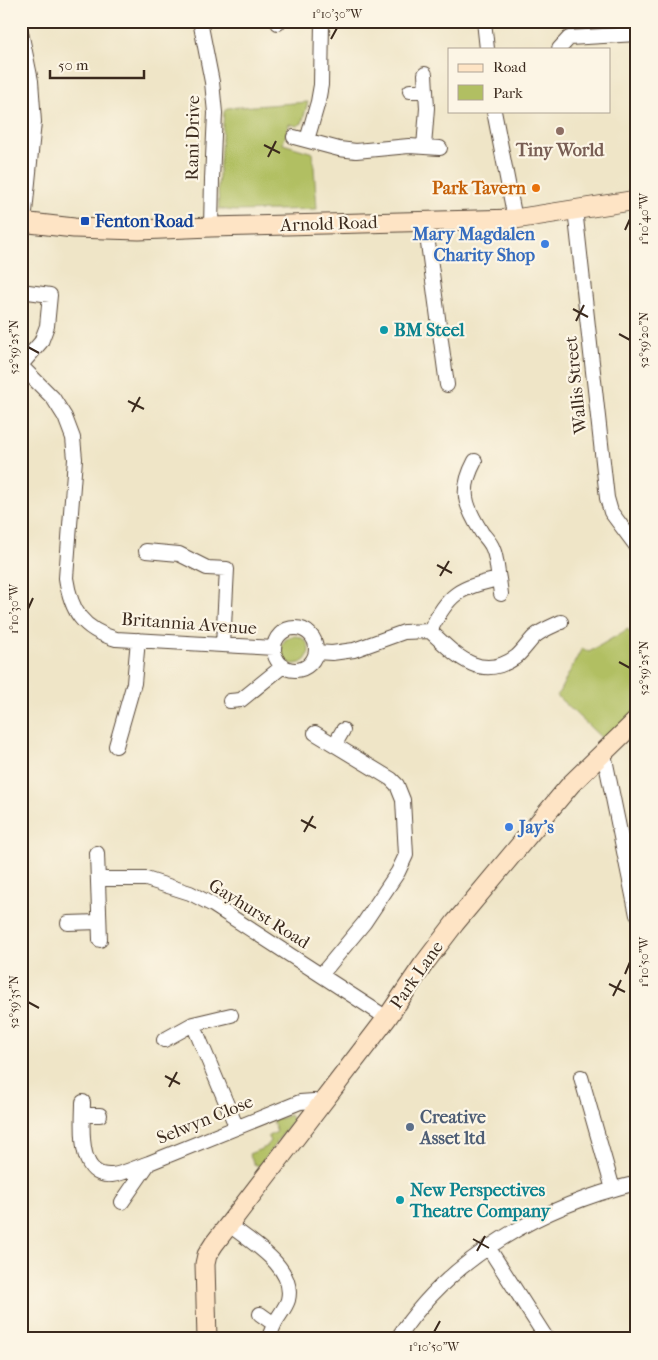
<svg xmlns="http://www.w3.org/2000/svg" width="658" height="1360" viewBox="0 0 658 1360" font-family="'IM FELL French Canon',serif">
  <rect width="100%" height="100%" fill="#fcf5e5"/>
  <filter id="ink" filterUnits="userSpaceOnUse"><feTurbulence type="fractalNoise" baseFrequency=".02" numOctaves="2"/><feDisplacementMap in="SourceGraphic" scale="10" xChannelSelector="R" yChannelSelector="G"/><feConvolveMatrix kernelMatrix="1 2 1 2 8 2 1 2 1" color-interpolation-filters="sRGB"/></filter>
  <filter id="wash" filterUnits="userSpaceOnUse"><feTurbulence type="fractalNoise" baseFrequency=".0096" numOctaves="4" result="noise"/><feDisplacementMap in="SourceGraphic" scale="20" xChannelSelector="R" yChannelSelector="G"/><feGaussianBlur stdDeviation="1.12" result="paint"/><feColorMatrix in="noise" values="0 0 0 0 0 0 0 0 0 0 0 0 0 0 0 0 0 1.4 0 .05"/><feComposite in="paint" operator="in"/></filter>
  <g filter="url(#wash)">
    <rect width="100%" height="100%" fill="#efe5c7"/>
    <!-- green -->
    <path fill="#b1bf62" stroke="#767440" d="M 308,102 L 302,123 L 297,126 L 289,124 L 283,144 L 313,153 L 317,209 L 236,211 L 219,209 L 218,187 L 224,112 L 227,108 Z
      M 628,629 L 637,641 L 637,712 L 606,742 L 557,696 L 582,648 L 589,652 Z
      M281 650a14 14 0 1 1 28 0a14 14 0 1 1-28 0Z
      M 290,1115 L 293,1120 L 259,1166 L 254,1164 L 249,1154 L 266,1147 L 271,1141 L 268,1136 L 277,1132 L 273,1121 Z"/>
  </g>
  <g filter="url(#ink)">
    <g fill="none" stroke-linecap="round" stroke-linejoin="round">
      <!-- street casing -->
      <g stroke="#564637" stroke-width="16">
        <path id="street" d="M 200,21 L 212,82 L 215,113 L 212,179 L 211,227
          M 278,21 L 278,23
          M 484,21 L 487,49
          M 21,32 L 31,81 L 34,122 L 24,222
          M 559,49 L 569,38 L 637,34
          M 410,91 L 426,91
          M 494,111 L 515,219
          M 294,137 L 339,149 L 356,151 L 409,146 L 440,148
          M 307,140 L 318,102 L 321,85 L 322,21
          M 424,147 L 427,108 L 425,74
          M 575,209 L 607,498 L 611,512 L 637,547
          M 425,221 L 447,385
          M 21,291 L 50,295 L 47,326 L 41,342 L 21,365
          M 21,366 L 53,398 L 65,417 L 73,438 L 75,459 L 66,578 C 71,611 82,629 116,639 L 274,648
          M 146,551 L 179,554 L 207,568 L 227,569 L 223,645
          M 499,579 L 501,594
          M274 649a21 21 0 1 1 42 0a21 21 0 1 1-42 0Z
          M 430,631 C 449,593 458,588 499,579 C 497,570 497,558 493,549 C 491,543 486,538 482,533 C 465,506 459,491 475,461
          M 316,652 L 332,653 L 354,650 L 404,632 L 430,631 C 455,654 480,683 516,657 C 523,651 528,643 534,637 C 541,630 553,626 561,622
          M 230,701 L 241,700 L 283,666
          M 315,733 L 391,779 L 397,785 L 403,800 L 406,855 L 398,872 L 364,923 L 321,975
          M 335,744 L 343,730
          M 116,746 L 134,683 L 138,640
          M 604,754 L 637,915
          M 97,853 L 100,940
          M 98,879 L 146,879 L 190,893 L 213,905 L 387,1018
          M 68,923 L 99,922
          M 193,1024 L 236,1126
          M 164,1040 L 193,1024 L 231,1015
          M 581,1077 L 613,1189
          M 83,1102 C 83,1124 76,1178 112,1175 C 123,1174 137,1167 149,1163
          M 83,1115 L 100,1115
          M 122,1202 L 149,1163 L 300,1102 L 314,1101 L 320,1105
          M 228,1224 C 251,1242 296,1267 288,1300 C 286,1307 280,1314 276,1321 C 273,1326 271,1333 268,1339
          M 488,1247 L 547,1339
          M 260,1314 L 274,1324
          M 397,1339 C 450,1257 544,1205 637,1183"/>
      </g>
      <!-- secondary casing -->
      <g stroke="#564637" stroke-width="21">
        <path id="secondary" d="M 21,222 L 74,228 L 139,230 L 211,227 L 515,219 L 637,200
          M 207,1339 L 205,1264 L 207,1255 L 214,1244 L 387,1018 L 423,965 L 455,923 L 571,784 L 637,720"/>
      </g>
      <!-- street -->
      <use href="#street" stroke="#fff" stroke-width="14"/>
      <!-- secondary -->
      <use href="#secondary" stroke="#fee4c5" stroke-width="19"/>
    </g>
  </g>
  <!-- ticks -->
  <path fill="none" stroke="#3b2a1e" stroke-width="2" d="M 331,39 L 337,28M 264,145 L 280,153M 268,157 L 276,141M 625,230 L 630,219M 573,309 L 588,317M 576,321 L 584,305M 619,334 L 630,340M 28,347 L 39,353M 128,401 L 144,409M 132,412 L 140,397M 437,565 L 452,573M 440,576 L 449,561M 28,609 L 33,598M 619,662 L 630,668M 301,820 L 316,828M 304,832 L 313,816M 625,974 L 630,962M 609,984 L 625,992M 613,996 L 621,980M 28,1002 L 39,1008M 165,1076 L 180,1084M 169,1087 L 177,1072M 473,1239 L 489,1248M 477,1251 L 485,1236M 434,1332 L 440,1321"/>
  <!-- markers -->
  <circle fill="#8d6e63" stroke="#fcf5e5" stroke-width="2" cx="560" cy="131" r="5"/>
  <circle fill="#e8710a" stroke="#fcf5e5" stroke-width="2" cx="536" cy="188" r="5"/>
  <rect fill="#1a4fb4" stroke="#fcf5e5" stroke-width="2" x="80" y="216" width="10" height="10" rx="2.5"/>
  <g fill="#3f7fe0" stroke="#fcf5e5" stroke-width="2">
    <circle cx="545" cy="244" r="5"/>
    <circle cx="509" cy="827" r="5"/>
  </g>
  <g fill="#0f9aa8" stroke="#fcf5e5" stroke-width="2">
    <circle cx="384" cy="330" r="5"/>
    <circle cx="400" cy="1200" r="5"/>
  </g>
  <circle fill="#5c6f8a" stroke="#fcf5e5" stroke-width="2" cx="410" cy="1127" r="5"/>
  <g text-anchor="middle" dominant-baseline="central" stroke-width="4.5" stroke-linejoin="round" paint-order="stroke">
    <!-- street labels -->
    <g font-size="18" fill="#3b2a1e" stroke="#fcf5e5">
      <text transform="translate(193 138) rotate(-89)">Rani Drive</text>
      <text transform="translate(329 224) rotate(-2)">Arnold Road</text>
      <text transform="translate(576 385) rotate(-96)">Wallis Street</text>
      <text transform="translate(189 624) rotate(4)">Britannia Avenue</text>
      <text transform="translate(259 914) rotate(32)">Gayhurst Road</text>
      <text transform="translate(417 975) rotate(-55)">Park Lane</text>
      <text transform="translate(205 1120) rotate(-22)">Selwyn Close</text>
    </g>
    <!-- education labels -->
    <g font-size="18" font-weight="bold" fill="#785e54" stroke="#fcf5e5">
      <text x="560" y="150">Tiny World</text>
    </g>
    <!-- food labels -->
    <g font-size="18" font-weight="bold" fill="#c56008" stroke="#fcf5e5" text-anchor="end">
      <text x="526" y="188">Park Tavern</text>
    </g>
    <!-- transit labels -->
    <g font-size="18" font-weight="bold" fill="#164399" stroke="#fcf5e5" text-anchor="start">
      <text x="95" y="221">Fenton Road</text>
    </g>
    <!-- shop labels -->
    <g font-size="18" font-weight="bold" fill="#366cbe" stroke="#fcf5e5" text-anchor="end">
      <text x="535" y="234">Mary Magdalen<tspan x="535" dy="21">Charity Shop</tspan></text>
      <text x="519" y="827" text-anchor="start">Jay's</text>
    </g>
    <!-- culture labels -->
    <g font-size="18" font-weight="bold" fill="#0d838f" stroke="#fcf5e5" text-anchor="start">
      <text x="394" y="330">BM Steel</text>
      <text x="410" y="1190">New Perspectives<tspan x="410" dy="21">Theatre Company</tspan></text>
    </g>
    <!-- service labels -->
    <g font-size="18" font-weight="bold" fill="#4e5e75" stroke="#fcf5e5" text-anchor="start">
      <text x="420" y="1117">Creative<tspan x="420" dy="21">Asset ltd</tspan></text>
    </g>
  </g>
  <!-- margin -->
  <rect width="658" height="1360" fill="none" stroke="#fcf5e5" stroke-width="55"/>
  <!-- legend -->
  <rect x="448" y="48" width="162" height="65" fill="#fcf5e5" stroke="#afa495"/>
  <rect x="458" y="64" width="25" height="8" fill="#fee4c5" stroke="#afa495"/>
  <text x="493" y="72" font-size="15" fill="#3b2a1e">Road</text>
  <rect x="458" y="85" width="25" height="15" fill="#b1bf62" stroke="#afa495"/>
  <text x="493" y="98" font-size="15" fill="#3b2a1e">Park</text>
  <!-- scale -->
  <path d="M50 70v8h94v-8" fill="none" stroke="#3b2a1e" stroke-width="2.5"/>
  <text x="58" y="70" font-size="15" fill="#3b2a1e" stroke="#fcf5e5" stroke-width="4" paint-order="stroke">50 m</text>
  <rect x="28" y="28" width="602" height="1304" fill="none" stroke="#3b2a1e" stroke-width="2"/>
  <g font-size="12" text-anchor="middle" fill="#3b2a1e">
    <text x="337" y="18">1°10'30"W</text>
    <text transform="translate(644 219) rotate(-90)" y="4">1°10'40"W</text>
    <text transform="translate(644 340) rotate(-90)" y="4">52°59'20"N</text>
    <text transform="translate(14 347) rotate(-90)" y="4">52°59'25"N</text>
    <text transform="translate(14 609) rotate(-90)" y="4">1°10'30"W</text>
    <text transform="translate(644 668) rotate(-90)" y="4">52°59'25"N</text>
    <text transform="translate(644 962) rotate(-90)" y="4">1°10'50"W</text>
    <text transform="translate(14 1002) rotate(-90)" y="4">52°59'35"N</text>
    <text x="434" y="1351">1°10'50"W</text>
  </g>
</svg>
